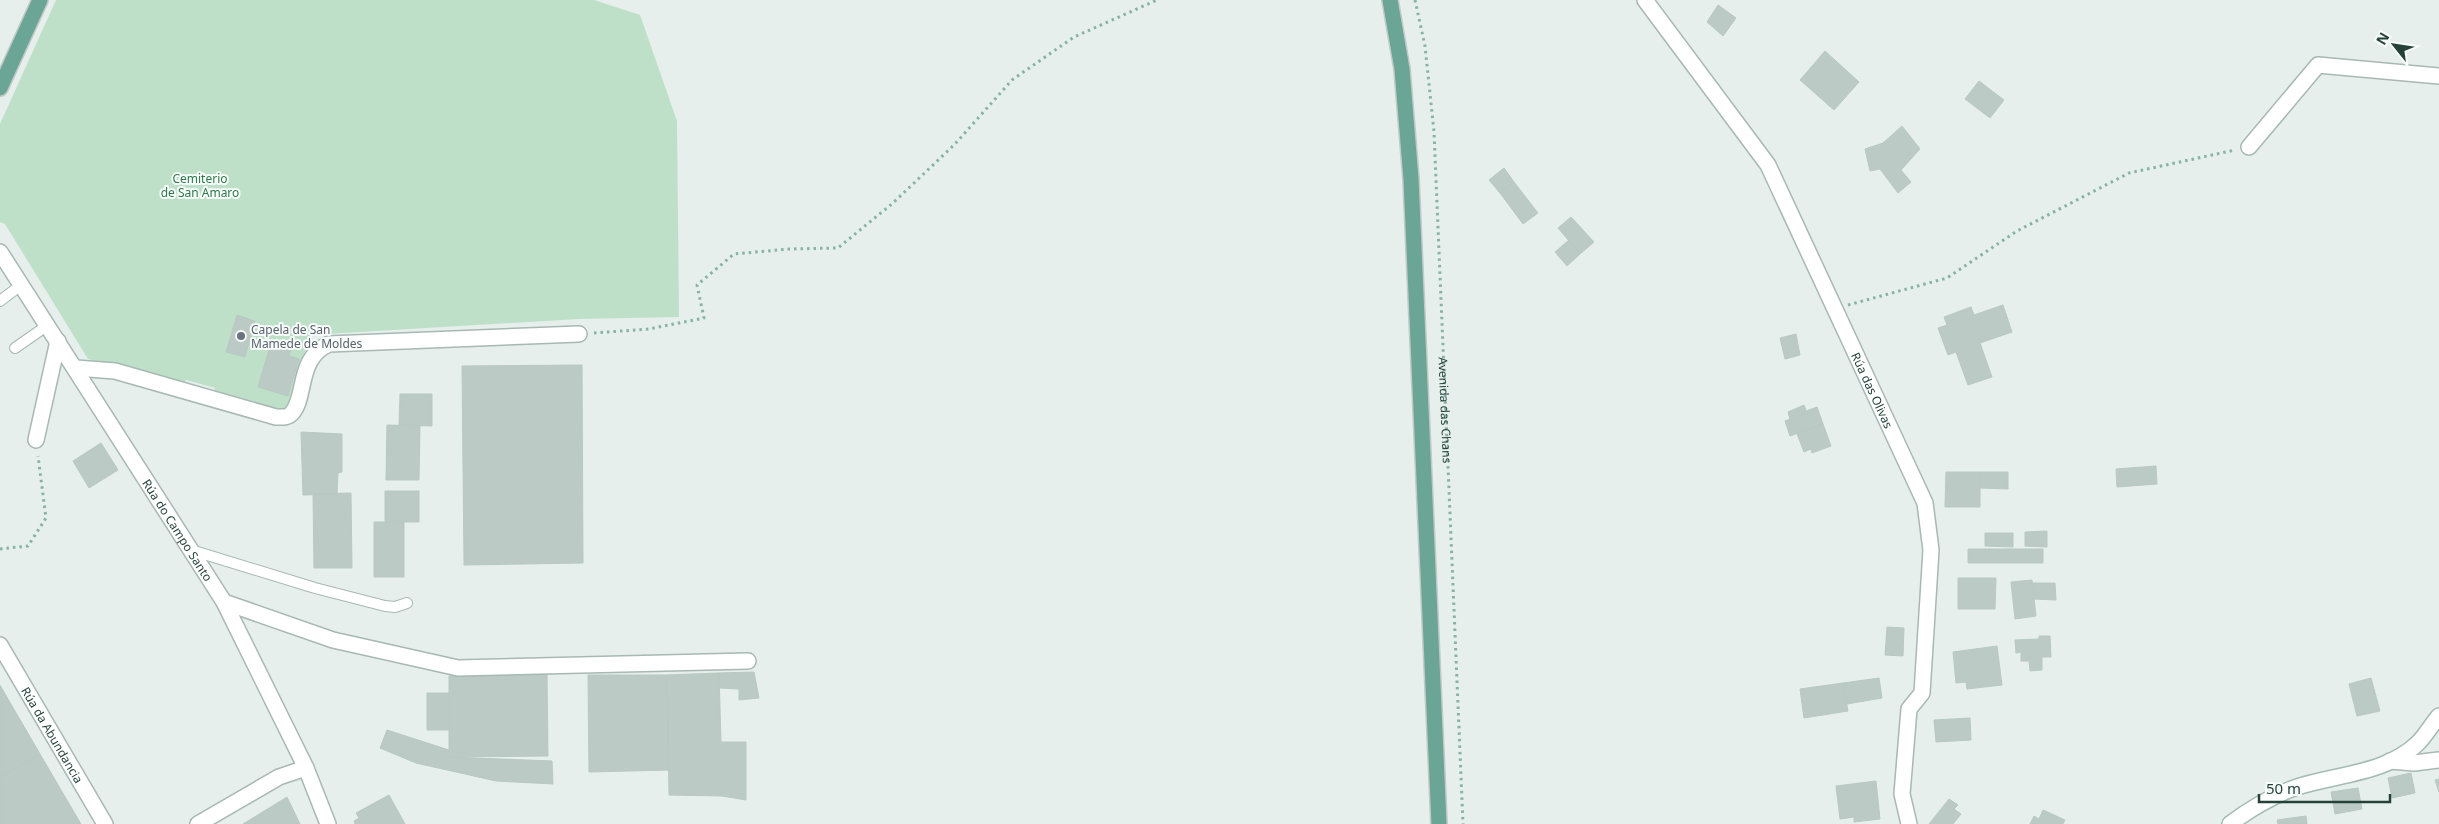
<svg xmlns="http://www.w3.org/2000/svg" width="2439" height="824" viewBox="0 0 2439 824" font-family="'Noto Sans',sans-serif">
  <rect width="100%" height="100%" fill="#e6efeb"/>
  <!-- green -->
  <path fill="#bfe0c8" d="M 56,0 L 594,0 L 640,15 L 677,121 L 679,317 L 579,319 L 310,335 L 288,408 L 277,414 L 213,395 L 215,388 L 186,380 L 183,386 L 88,359 L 5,224 L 0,222 L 0,124 Z"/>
  <!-- building -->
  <path fill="#bbcac4" stroke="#b8c9c2" d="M 1718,5 L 1736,18 L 1723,36 L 1707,22 Z
    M 1825,51 L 1859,82 L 1834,110 L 1800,80 Z
    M 1979,81 L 2004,100 L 1990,118 L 1965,99 Z
    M 1902,126 L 1920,149 L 1901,170 L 1911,182 L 1898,193 L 1880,169 L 1870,171 L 1865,149 L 1883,143 Z
    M 1504,168 L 1514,182 L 1500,193 L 1489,180 Z
    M 1514,182 L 1538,213 L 1523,224 L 1500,193 Z
    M 1571,217 L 1594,242 L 1580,254 L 1558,228 Z
    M 1569,240 L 1580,254 L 1567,266 L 1555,252 Z
    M 2003,305 L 2012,332 L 1980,343 L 1992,377 L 1968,385 L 1956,352 L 1948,355 L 1938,328 L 1947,325 L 1944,317 L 1971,307 L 1974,315 Z
    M 237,315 L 255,321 L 245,357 L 226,352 Z
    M 1796,334 L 1800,355 L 1785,359 L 1780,338 Z
    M 271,343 L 291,349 L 289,356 L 299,359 L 288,396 L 258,387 Z
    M 582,365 L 583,563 L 464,565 L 462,366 Z
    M 400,394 L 432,394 L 432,426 L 399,425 Z
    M 1804,405 L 1806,411 L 1817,407 L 1823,424 L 1790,436 L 1785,421 L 1790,419 L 1788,412 Z
    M 1823,424 L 1831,446 L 1812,453 L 1811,449 L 1804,452 L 1797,434 Z
    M 387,425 L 420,426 L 419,480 L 386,480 Z
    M 301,432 L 342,434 L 342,472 L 338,473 L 337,494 L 303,495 Z
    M 101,443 L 118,470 L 89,488 L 73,461 Z
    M 2156,466 L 2157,484 L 2117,487 L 2116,469 Z
    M 1946,472 L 1980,472 L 1980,507 L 1945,507 Z
    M 1980,472 L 2008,472 L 2008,489 L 1980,488 Z
    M 385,491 L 419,491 L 419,522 L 385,522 Z
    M 351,493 L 352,568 L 314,568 L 313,494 Z
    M 374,522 L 404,522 L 404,577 L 374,577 Z
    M 2047,531 L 2047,547 L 2025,546 L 2025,532 Z
    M 1985,533 L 2013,533 L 2013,547 L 1985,546 Z
    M 1968,549 L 2043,549 L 2043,563 L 1968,563 Z
    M 1958,578 L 1996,578 L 1995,609 L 1958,609 Z
    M 2032,580 L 2036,616 L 2015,619 L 2011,582 Z
    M 2032,583 L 2055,583 L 2056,600 L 2034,599 Z
    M 1887,627 L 1904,628 L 1903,656 L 1885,655 Z
    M 2039,636 L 2050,636 L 2051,657 L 2042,657 L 2042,670 L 2030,671 L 2029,661 L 2021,661 L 2021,652 L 2016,653 L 2015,640 L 2039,639 Z
    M 1997,646 L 2002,685 L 1967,689 L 1966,682 L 1956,683 L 1953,652 Z
    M 754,672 L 759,698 L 739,700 L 739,689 L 720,688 L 719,673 Z
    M 719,673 L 721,742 L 746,742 L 746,800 L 722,796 L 669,795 L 667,675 Z
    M 547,675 L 548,756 L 449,757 L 449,676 Z
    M 588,675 L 667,675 L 669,770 L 589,772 Z
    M 1879,678 L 1882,698 L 1847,704 L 1843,683 Z
    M 2371,678 L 2380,711 L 2357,716 L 2349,684 Z
    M 1843,683 L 1848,711 L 1804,718 L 1800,689 Z
    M 0,685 L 8,699 L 0,704 Z
    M 427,693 L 449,693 L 449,730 L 427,730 Z
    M 8,699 L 40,754 L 0,777 L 0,704 Z
    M 1970,718 L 1971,740 L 1936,742 L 1934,720 Z
    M 387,730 L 449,750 L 449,757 L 552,761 L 553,784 L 496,781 L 416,763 L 380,748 Z
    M 40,754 L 81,824 L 0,824 L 0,777 Z
    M 2411,773 L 2415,793 L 2392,798 L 2388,778 Z
    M 2439,779 L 2439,792 L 2435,780 Z
    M 1876,781 L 1880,819 L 1854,822 L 1854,817 L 1840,819 L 1836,786 Z
    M 2358,788 L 2362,809 L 2335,814 L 2331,792 Z
    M 389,795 L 405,824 L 355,824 L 354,821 L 359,818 L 356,813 Z
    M 287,797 L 300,824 L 243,824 Z
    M 1949,799 L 1958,805 L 1954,809 L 1961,814 L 1953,824 L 1929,824 Z
    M 2043,810 L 2065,820 L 2063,824 L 2030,824 L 2034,816 L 2039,819 Z
    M 2306,816 L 2307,824 L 2278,824 L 2277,820 Z"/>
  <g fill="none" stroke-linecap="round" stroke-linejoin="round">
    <!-- lane casing -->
    <g stroke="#a8b8b2" stroke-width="12">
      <path id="lane" d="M 0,301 L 21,285
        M 15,348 L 48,325
        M 191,550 L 315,588 L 385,606 L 395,607 L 407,603"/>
    </g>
    <!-- street casing -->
    <g stroke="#a8b8b2" stroke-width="18">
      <g id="street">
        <path id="s2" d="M 1645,0 L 1768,165 L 1925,503 L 1931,550 L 1922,693 L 1909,709 L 1902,794 L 1909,824"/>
        <path d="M 2249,147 L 2318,65 L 2439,76"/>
        <path id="s3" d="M 0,252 L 224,602 L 306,768 L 328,824"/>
        <path d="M 76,368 L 115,371 L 276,417 C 281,417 287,418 291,414 C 307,399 296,358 329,344 L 579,334"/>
        <path d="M 36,440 L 58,341"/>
        <path d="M 224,602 L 333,640 L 458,668 L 748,661"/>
        <path id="s4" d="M 0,645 L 105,824"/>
        <path d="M 2390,761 L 2414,763 L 2439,760"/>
        <path d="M 198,824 L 279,777 L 306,768"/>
      </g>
    </g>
    <!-- secondary casing -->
    <g stroke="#a4bbb3" stroke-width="18">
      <path id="secondary" d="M 2230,824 C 2250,809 2274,795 2297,787 C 2337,774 2386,774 2418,743 C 2426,735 2432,724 2439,716"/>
    </g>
    <!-- primary casing -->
    <g stroke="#c2cac8" stroke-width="18">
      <path id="primary" d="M 1390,0 L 1402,69 L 1411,179 L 1439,824
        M 0,88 L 40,0"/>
    </g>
    <!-- path -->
    <g stroke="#86b3a5" stroke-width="3" stroke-dasharray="2.5 4" stroke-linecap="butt">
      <path id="s1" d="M 1415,0 L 1425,46 L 1434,132 L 1463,824"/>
      <path d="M 1848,305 L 1947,278 L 2017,231 L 2129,173 L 2235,150"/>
      <path d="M 594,333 L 649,329 L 704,318 L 697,285 L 734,254 L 789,249 L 838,248 L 893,203 L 955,144 L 1012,80 L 1074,37 L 1157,0"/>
      <path d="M 0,549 L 28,546 L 46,518 L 38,456"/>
    </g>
    <!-- lane -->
    <use href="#lane" stroke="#fff" stroke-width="10"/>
    <!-- street -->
    <use href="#street" stroke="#fff" stroke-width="15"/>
    <!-- secondary -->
    <use href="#secondary" stroke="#fff" stroke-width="15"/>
    <!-- primary -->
    <use href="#primary" stroke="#6aa596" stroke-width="15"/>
  </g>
  <!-- markers -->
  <circle fill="#6b7280" stroke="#f7fbf9" stroke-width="2" cx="241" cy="336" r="5"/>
  <g text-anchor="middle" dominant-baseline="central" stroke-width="4" stroke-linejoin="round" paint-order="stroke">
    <!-- park labels -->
    <g font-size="12" fill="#2d7a4b" stroke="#f7fbf9">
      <text x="200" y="178">Cemiterio<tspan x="200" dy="14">de San Amaro</tspan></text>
    </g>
    <!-- worship labels -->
    <g font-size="12" fill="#5b616d" stroke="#f7fbf9" text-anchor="start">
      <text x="251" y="329">Capela de San<tspan x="251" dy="14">Mamede de Moldes</tspan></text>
    </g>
    <!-- street labels -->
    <g font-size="12" fill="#24423a" stroke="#f7fbf9">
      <text stroke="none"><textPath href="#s2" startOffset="454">Rúa das Olivas</textPath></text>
      <text stroke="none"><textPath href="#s1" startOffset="412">Avenida das Chans</textPath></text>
      <text stroke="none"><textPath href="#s3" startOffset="330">Rúa do Campo Santo</textPath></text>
      <text stroke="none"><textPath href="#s4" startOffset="104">Rúa da Abundancia</textPath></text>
    </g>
  </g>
  <!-- north arrow -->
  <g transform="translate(2394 45) rotate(300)" stroke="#f7fbf9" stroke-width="4" paint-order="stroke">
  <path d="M0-4L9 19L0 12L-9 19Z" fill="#24423a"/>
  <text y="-8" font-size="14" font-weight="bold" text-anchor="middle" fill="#24423a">N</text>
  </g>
  <!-- scale -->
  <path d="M2259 794v8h131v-8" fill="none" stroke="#24423a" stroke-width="2.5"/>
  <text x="2266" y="794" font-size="15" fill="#24423a" stroke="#f7fbf9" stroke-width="4" paint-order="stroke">50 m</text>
</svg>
